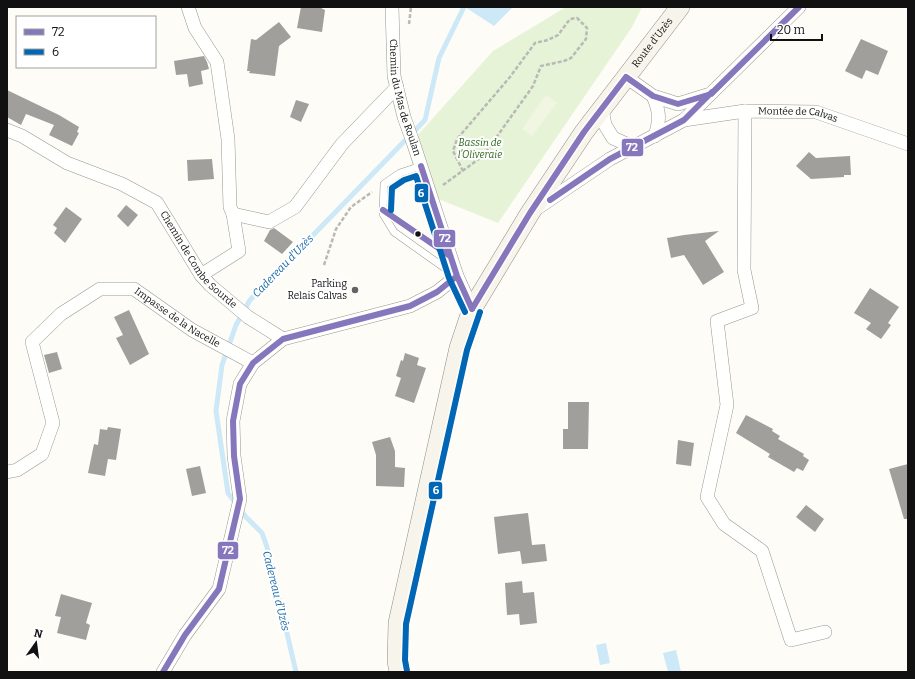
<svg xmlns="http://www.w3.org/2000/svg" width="915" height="679" viewBox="0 0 915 679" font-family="Bitter,serif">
  <rect width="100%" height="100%" fill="#fdfcf7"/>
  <!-- green -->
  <path fill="#e7f3d7" d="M 566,7 L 642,7 L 632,27 L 498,223 L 436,198 L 417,136 L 493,51 Z"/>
  <!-- pitch -->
  <path fill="#f0f6e1" d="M 546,95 L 557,103 L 532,136 L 522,129 Z"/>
  <!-- water -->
  <path fill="#cde8f7" d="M 465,7 L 513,7 L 494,26 Z
    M 606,643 L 610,663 L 600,665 L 596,645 Z
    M 676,650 L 681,672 L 668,672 L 663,653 Z"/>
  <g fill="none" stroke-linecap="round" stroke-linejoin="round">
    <!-- stream -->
    <path stroke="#cde8f7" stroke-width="5" d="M 296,672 L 267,547 L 262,533 L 246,517 L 228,493 L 216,411 L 222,365 L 236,325 L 250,300 L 425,120 L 439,58 L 464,7"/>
  </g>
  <!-- building -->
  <path fill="#a19f9c" d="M 301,7 L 319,7 L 325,10 L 322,32 L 297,28 Z
    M 279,22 L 291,37 L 279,46 L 275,76 L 249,73 L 250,71 L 247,71 L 251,39 L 256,40 Z
    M 861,39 L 888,51 L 878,75 L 866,70 L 862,79 L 845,71 Z
    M 204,56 L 207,62 L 209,69 L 201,71 L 203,84 L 189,87 L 187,74 L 176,75 L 174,61 Z
    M 7,90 L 59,115 L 79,127 L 77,132 L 79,133 L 72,146 L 49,135 L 54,125 L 26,114 L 21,125 L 7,117 Z
    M 296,100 L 309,104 L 301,122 L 290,117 Z
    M 809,152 L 816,158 L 850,156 L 851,175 L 844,175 L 844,177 L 811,179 L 796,166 Z
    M 212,159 L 214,179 L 188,181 L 187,160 Z
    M 126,205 L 138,215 L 128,227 L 117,216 Z
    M 66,207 L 82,219 L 65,243 L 54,233 L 57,228 L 53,225 Z
    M 274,228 L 293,242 L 282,254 L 264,241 L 270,230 Z
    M 719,231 L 705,241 L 724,272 L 703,285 L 684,255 L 671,258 L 667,238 L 684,235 Z
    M 870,288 L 899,307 L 888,323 L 891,325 L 881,339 L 866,329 L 871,323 L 854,313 Z
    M 129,310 L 149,354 L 130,365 L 116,338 L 123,335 L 114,317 Z
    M 57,352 L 62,369 L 49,373 L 44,355 Z
    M 405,353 L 419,358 L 417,365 L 426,368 L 414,403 L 395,396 L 401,378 L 396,376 L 401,360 L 403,361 Z
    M 568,402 L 589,402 L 588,449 L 563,449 L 563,429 L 568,429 Z
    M 746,415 L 773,429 L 772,431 L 780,436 L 778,439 L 804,454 L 803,456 L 809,460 L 803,471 L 797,468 L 794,472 L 768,457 L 770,454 L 736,433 Z
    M 108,427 L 121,429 L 116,460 L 108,459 L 105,476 L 88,473 L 94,444 L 98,445 L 100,429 L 107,430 Z
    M 390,437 L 395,451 L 395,467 L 405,468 L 404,487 L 376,486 L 376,455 L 372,442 Z
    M 678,440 L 694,443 L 691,466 L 676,464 Z
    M 908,464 L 908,519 L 904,519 L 889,469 Z
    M 200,466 L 206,493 L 192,496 L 186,469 Z
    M 806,505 L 824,519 L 815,532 L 796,517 Z
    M 528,513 L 532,545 L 545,544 L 547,561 L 522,564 L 520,551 L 498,554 L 494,517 Z
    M 522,581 L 523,593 L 534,592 L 537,623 L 520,625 L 519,614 L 507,615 L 505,583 Z
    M 61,594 L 92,603 L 86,623 L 90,625 L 86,640 L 57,633 L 61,617 L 55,616 Z"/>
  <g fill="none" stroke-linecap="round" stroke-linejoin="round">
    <!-- service casing -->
    <g stroke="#979795" stroke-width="8">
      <path id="service" d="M 421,166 L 400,173 L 384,184 L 383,214 L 394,232 L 456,276
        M 383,210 L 449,255"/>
    </g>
    <!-- minor casing -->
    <g stroke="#979795" stroke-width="14">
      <g id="minor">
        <path d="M 188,7 L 195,28 L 217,62 L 228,139 L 230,207 L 233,214 L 239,251 L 201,275"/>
        <path id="s1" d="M 392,7 L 394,76 L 404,117 L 413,142 L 457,276 L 472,309"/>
        <path d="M 626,77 L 653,96 L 678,104 L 707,95"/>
        <path d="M 653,96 C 660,112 660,120 655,136"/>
        <path d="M 602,109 L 605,125 L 613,138 L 633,147"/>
        <path d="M 745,111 L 744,270 L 752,308 L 717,321 L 727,405 L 707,497 L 724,524 L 762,551 L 791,640 L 825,632"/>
        <path id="s2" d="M 684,120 L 745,111 L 816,112 L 908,144"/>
        <path id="s3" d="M 7,130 L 22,136 L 67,163 L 122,184 L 157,203 L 201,275 L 210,285 L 248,317 L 283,339"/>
        <path d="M 536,209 L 610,159 L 684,120 L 799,7"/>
        <path d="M 233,214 L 269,222 L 295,207 L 342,144 L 397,87"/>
        <path id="s4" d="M 7,472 L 17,470 L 42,454 L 53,423 L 32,342 L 61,314 L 100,289 L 134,289 L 192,330 L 253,363"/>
        <path d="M 163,672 L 185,635 L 219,589 L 240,499 L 234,456 L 233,421 L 240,384 L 253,363 L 283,339 L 410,306 L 437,292 L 457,276"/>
      </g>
    </g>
    <!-- secondary casing -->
    <g stroke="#8e8d8b" stroke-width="20">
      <g id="secondary">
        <path id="s5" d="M 399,672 L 397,661 L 398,623 L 459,348 L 472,309 L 530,213 L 584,132 L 680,7"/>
      </g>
    </g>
    <!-- path -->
    <path stroke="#b9b9b8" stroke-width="2.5" stroke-dasharray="4 2" stroke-linecap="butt" d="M 409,24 L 411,7
      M 443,185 L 483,156 L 533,86 L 541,66 L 564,61 L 571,58 L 586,39 L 587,28 L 577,18 L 570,19 L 558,35 L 548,40 L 535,43 L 510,77 L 457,139 L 453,151 L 463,171
      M 324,265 L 336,229 L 351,207 L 372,192"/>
    <!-- service -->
    <use href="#service" stroke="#fffffe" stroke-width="7"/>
    <!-- minor -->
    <use href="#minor" stroke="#fffffe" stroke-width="13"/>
    <!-- secondary -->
    <use href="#secondary" stroke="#f6f4eb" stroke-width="19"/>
    <!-- bus-1 casing -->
    <g stroke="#fff" stroke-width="9">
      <path id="bus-1" d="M 421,166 L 457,276 L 472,309
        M 550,200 L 610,159 L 684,120 L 712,92
        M 383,210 L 450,256
        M 472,309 L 530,213 L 584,132 L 626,77 L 653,96 L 678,104 L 711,94 L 799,7
        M 163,672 L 185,635 L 219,589 L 240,499 L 234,456 L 233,421 L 240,384 L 253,363 L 283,339 L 410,306 L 437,292 L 457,276"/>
    </g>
    <!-- bus-2 casing -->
    <g stroke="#fff" stroke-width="9">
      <path id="bus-2" d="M 391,210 L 392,188 L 404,180 L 416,176 L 449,278 L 465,312
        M 407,671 L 405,660 L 406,624 L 467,350 L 480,312"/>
    </g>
    <!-- bus-1 -->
    <use href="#bus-1" stroke="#8677bc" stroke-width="6"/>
    <!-- bus-2 -->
    <use href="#bus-2" stroke="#0166b3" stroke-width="6"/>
  </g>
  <!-- markers -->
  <circle fill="#111" stroke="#fff" stroke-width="1.5" cx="418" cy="234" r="3.5"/>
  <circle fill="#646362" stroke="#fff" stroke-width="1.5" cx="355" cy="290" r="4"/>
  <g text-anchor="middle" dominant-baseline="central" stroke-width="4" stroke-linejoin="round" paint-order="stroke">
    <!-- street labels -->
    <g font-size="10" fill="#111" stroke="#fff">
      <text stroke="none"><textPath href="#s5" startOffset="694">Route d'Uzès</textPath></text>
      <text stroke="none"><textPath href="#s1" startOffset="92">Chemin du Mas de Roulan</textPath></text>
      <text stroke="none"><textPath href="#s2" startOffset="115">Montée de Calvas</textPath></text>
      <text stroke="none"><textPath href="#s3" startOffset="238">Chemin de Combe Sourde</textPath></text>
      <text stroke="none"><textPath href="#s4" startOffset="329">Impasse de la Nacelle</textPath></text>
    </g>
    <!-- park labels -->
    <g font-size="10" font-style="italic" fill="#2f6b1f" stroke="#fff">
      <text x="480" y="143">Bassin de<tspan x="480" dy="12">l'Oliveraie</tspan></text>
    </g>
    <!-- poi labels -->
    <g font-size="10" fill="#111" stroke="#fff" text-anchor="end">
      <text x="347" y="284">Parking<tspan x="347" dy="12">Relais Calvas</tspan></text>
    </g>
    <!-- water labels -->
    <g font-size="11" font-style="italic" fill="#1768a6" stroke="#fff">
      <text transform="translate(283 266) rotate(-46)">Cadereau d'Uzès</text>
      <text transform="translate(276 591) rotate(76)">Cadereau d'Uzès</text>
    </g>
  </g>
  <g stroke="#fff" stroke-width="1.5">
    <rect x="621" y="138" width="23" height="19" rx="4" fill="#8677bc"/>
    <rect x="414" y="183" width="15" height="20" rx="4" fill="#0166b3"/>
    <rect x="433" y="229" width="23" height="19" rx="4" fill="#8677bc"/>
    <rect x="428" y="481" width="15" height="19" rx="4" fill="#0166b3"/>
    <rect x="217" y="541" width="22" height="19" rx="4" fill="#8677bc"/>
  </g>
  <g font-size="11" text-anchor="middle" font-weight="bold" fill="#fff">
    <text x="632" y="151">72</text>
    <text x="421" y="197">6</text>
    <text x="445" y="242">72</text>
    <text x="436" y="494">6</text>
    <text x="228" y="554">72</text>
  </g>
  <!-- border -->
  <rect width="915" height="679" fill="none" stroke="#111111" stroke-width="16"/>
  <!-- legend -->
  <rect x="16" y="16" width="140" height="52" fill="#ffffff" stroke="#a0a0a0"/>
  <rect x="24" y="29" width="20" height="6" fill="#8677bc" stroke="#a0a0a0"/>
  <text x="52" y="36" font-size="12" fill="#111111">72</text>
  <rect x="24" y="49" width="20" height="6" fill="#0166b3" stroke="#a0a0a0"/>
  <text x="52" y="56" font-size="12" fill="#111111">6</text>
  <!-- north arrow -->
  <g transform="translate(36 643) rotate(14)" stroke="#ffffff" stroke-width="3" paint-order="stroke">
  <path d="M0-3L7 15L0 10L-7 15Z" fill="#111111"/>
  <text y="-6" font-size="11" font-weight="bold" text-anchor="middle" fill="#111111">N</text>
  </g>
  <!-- scale -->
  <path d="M771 34v6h51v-6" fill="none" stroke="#111111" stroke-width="2"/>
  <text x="777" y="34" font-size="12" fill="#111111" stroke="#ffffff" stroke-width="3" paint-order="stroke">20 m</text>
</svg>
